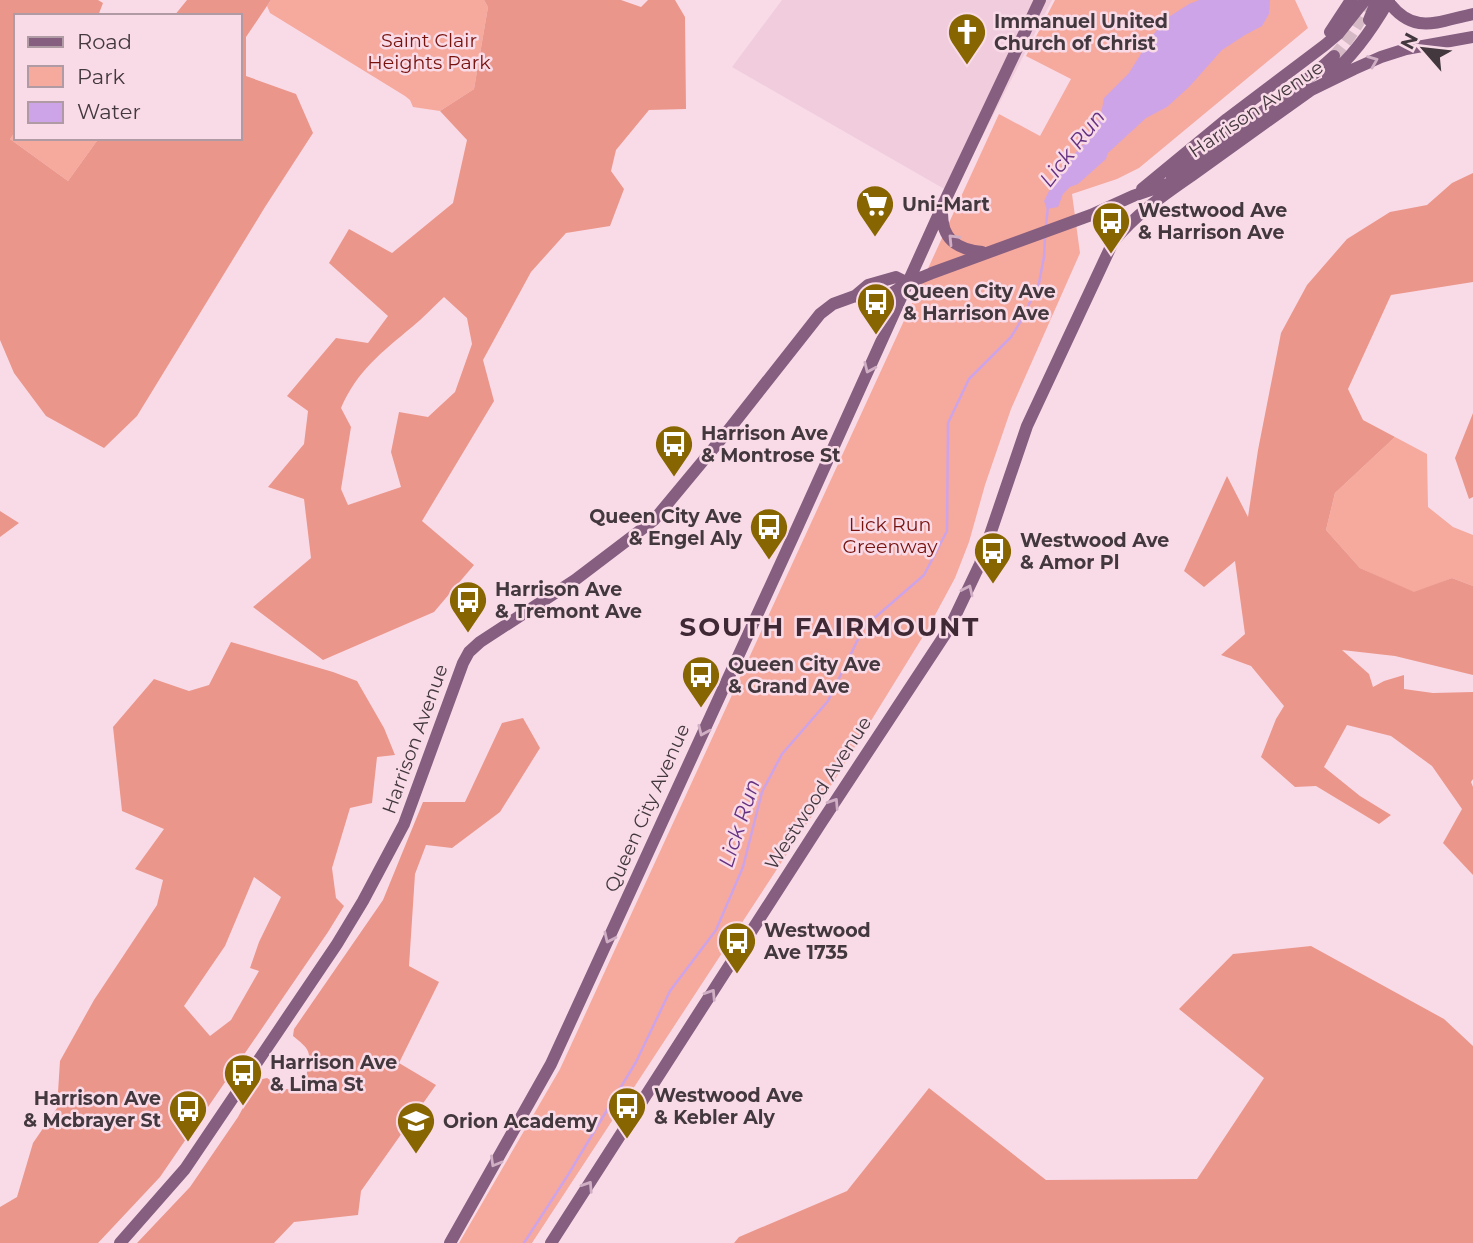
<svg xmlns="http://www.w3.org/2000/svg" width="1473" height="1243" viewBox="0 0 1473 1243" font-family="Montserrat,sans-serif">
  <rect width="100%" height="100%" fill="#f9dbe8"/>
  <!-- built -->
  <path fill="#f0ccdc" d="M 782,0 L 1052,0 L 953,194 L 732,67 Z"/>
  <!-- green -->
  <path fill="#f6a99d" d="M 271,0 L 484,0 L 488,7 L 474,89 L 440,111 L 413,107 L 410,100 L 405,96 L 270,13 L 267,6 Z
    M 1055,0 L 1295,0 L 1308,28 L 1139,168 L 1117,179 L 1072,194 L 1080,253 L 1011,409 L 985,485 L 969,542 L 955,578 L 927,630 L 819,805 L 532,1243 L 459,1243 L 560,1069 L 999,114 L 1040,136 L 1071,79 L 1026,56 Z
    M 16,131 L 16,138 L 99,138 L 68,181 L 10,139 Z
    M 1395,437 L 1427,454 L 1428,507 L 1453,527 L 1473,535 L 1473,586 L 1452,578 L 1414,593 L 1360,568 L 1326,530 L 1335,493 Z"/>
  <!-- forest -->
  <path fill="#eb968a" fill-rule="evenodd" d="M 0,0 L 98,0 L 103,3 L 98,16 L 16,16 L 16,131 L 10,139 L 68,181 L 99,138 L 240,138 L 240,16 L 174,16 L 187,0 L 271,0 L 246,37 L 246,76 L 296,94 L 313,133 L 265,207 L 137,416 L 104,448 L 46,416 L 14,373 L 0,340 Z
    M 484,0 L 621,0 L 641,7 L 648,0 L 675,0 L 685,17 L 686,109 L 649,110 L 616,150 L 611,171 L 624,189 L 610,226 L 566,233 L 531,272 L 483,360 L 494,401 L 422,521 L 474,565 L 434,612 L 323,660 L 253,607 L 311,558 L 304,499 L 268,487 L 304,444 L 308,411 L 287,396 L 336,338 L 368,343 L 388,316 L 329,263 L 349,229 L 392,253 L 453,203 L 467,140 L 440,111 L 474,89 L 488,7 ZM 444,297 L 467,318 L 472,344 L 455,392 L 428,417 L 399,412 L 391,452 L 401,487 L 348,505 L 341,489 L 351,427 L 341,408 C 357,371 382,352 412,327 C 423,318 433,307 444,297 Z
    M 1473,173 L 1473,282 L 1391,295 L 1348,389 L 1363,420 L 1395,437 L 1335,493 L 1326,530 L 1360,568 L 1414,592 L 1452,578 L 1473,586 L 1473,675 L 1395,656 L 1342,650 L 1369,674 L 1373,687 L 1384,681 L 1404,675 L 1404,689 L 1433,693 L 1473,692 L 1473,779 L 1471,782 L 1473,787 L 1473,875 L 1443,843 L 1462,809 L 1432,766 L 1391,736 L 1347,725 L 1324,767 L 1360,796 L 1391,815 L 1379,824 L 1316,786 L 1295,787 L 1261,757 L 1276,719 L 1284,706 L 1251,666 L 1221,655 L 1245,634 L 1235,561 L 1204,587 L 1184,571 L 1227,476 L 1248,517 L 1258,450 L 1281,333 L 1307,285 L 1347,239 L 1390,212 L 1427,205 L 1452,183 Z
    M 1473,413 L 1473,497 L 1469,499 L 1455,458 Z
    M 0,511 L 19,523 L 0,537 Z
    M 231,642 L 333,672 L 357,681 L 384,728 L 395,755 L 377,757 L 372,803 L 350,808 L 332,868 L 336,898 L 344,906 L 328,932 L 160,1177 L 98,1243 L 0,1243 L 0,1207 L 17,1197 L 33,1143 L 57,1108 L 60,1061 L 94,1000 L 157,905 L 163,880 L 135,869 L 164,829 L 122,811 L 113,727 L 154,679 L 189,691 L 209,685 ZM 254,877 L 281,897 L 259,942 L 250,968 L 259,971 L 231,1020 L 210,1036 L 184,1006 L 225,946 Z
    M 523,718 L 540,748 L 500,812 L 452,848 L 426,845 L 415,874 L 409,966 L 439,982 L 399,1063 L 436,1085 L 361,1191 L 358,1215 L 294,1222 L 274,1243 L 137,1243 L 190,1187 L 238,1117 L 258,1080 L 267,1078 L 284,1089 L 303,1090 C 307,1083 306,1079 307,1072 C 312,1051 309,1049 293,1036 L 294,1029 L 383,900 L 423,802 L 465,802 L 502,723 Z
    M 1311,946 L 1444,1019 L 1473,1046 L 1473,1243 L 734,1243 L 739,1237 L 847,1191 L 929,1088 L 1046,1180 L 1197,1179 L 1264,1078 L 1179,1009 L 1233,954 Z"/>
  <!-- water -->
  <path fill="#cea4e9" d="M 1199,0 L 1270,0 L 1269,14 L 1262,26 L 1245,35 L 1222,50 L 1189,87 L 1167,107 L 1146,118 L 1108,153 L 1106,159 L 1078,184 L 1070,187 L 1063,194 L 1058,207 L 1047,209 L 1044,201 L 1060,169 L 1093,134 L 1101,114 L 1104,98 L 1129,73 L 1152,36 L 1167,18 L 1189,4 Z"/>
  <g fill="none" stroke-linecap="round" stroke-linejoin="round">
    <!-- stream -->
    <path stroke="#cea4e9" stroke-width="2.5" d="M 1046,227 L 1048,206
      M 524,1243 L 568,1175 L 636,1062 L 670,991 L 716,930 L 743,867 L 762,792 L 782,754 L 828,701 L 864,627 L 924,575 L 947,531 L 948,423 L 969,379 L 1011,337 L 1022,319 L 1039,283 L 1044,257 L 1045,237"/>
    <!-- secondary-tunnel -->
    <path stroke="#d5bac6" stroke-width="12" stroke-dasharray="12 6" stroke-linecap="butt" d="M 1334,56 C 1349,40 1361,20 1370,0"/>
    <!-- secondary -->
    <path stroke="#855e80" stroke-width="12" d="M 1387,0 C 1413,36 1436,22 1473,14
      M 1369,20 L 1377,0
      M 1330,32 L 1351,0
      M 1328,77 C 1353,57 1373,28 1389,0
      M 1172,178 L 1315,73 L 1334,56
      M 1142,189 L 1227,119 L 1325,45 L 1338,34 L 1365,0
      M 942,210 C 941,239 956,249 982,252
      M 1091,215 C 1112,214 1114,223 1113,242
      M 855,296 C 881,305 885,297 906,284 C 914,280 923,277 932,273 L 1091,215 L 1133,196 L 1191,176 L 1311,90 L 1354,69 L 1381,57 L 1406,49 L 1473,37
      M 120,1243 L 185,1169 L 337,944 L 363,901 L 404,824 L 463,663 L 469,652 L 480,642 L 575,580 L 654,520 L 727,432 L 820,314 L 833,304 L 855,296 L 868,285 L 896,277 L 908,283
      M 450,1243 L 551,1064 L 797,528 L 942,207 L 1040,0
      M 551,1243 L 821,823 L 950,627 L 980,564 L 1027,426 L 1113,242 C 1135,215 1162,196 1191,176"/>
  </g>
  <!-- one-way arrows -->
  <defs><path id="oneway-chevron" d="M-2-3.5L2.5 0L-2 3.5" fill="none" stroke-width="1.6" stroke-linecap="round" stroke-linejoin="round" transform="scale(1.75)"/></defs>
  <g stroke="#d0afc4">
    <use href="#oneway-chevron" transform="translate(1373 61) rotate(-22)"/>
    <use href="#oneway-chevron" transform="translate(953 239) rotate(-134)"/>
    <use href="#oneway-chevron" transform="translate(869 368) rotate(114)"/>
    <use href="#oneway-chevron" transform="translate(968 590) rotate(-65)"/>
    <use href="#oneway-chevron" transform="translate(703 731) rotate(114)"/>
    <use href="#oneway-chevron" transform="translate(834 803) rotate(-57)"/>
    <use href="#oneway-chevron" transform="translate(609 938) rotate(115)"/>
    <use href="#oneway-chevron" transform="translate(711 994) rotate(-57)"/>
    <use href="#oneway-chevron" transform="translate(495 1162) rotate(120)"/>
    <use href="#oneway-chevron" transform="translate(588 1186) rotate(-57)"/>
  </g>
  <!-- icons -->
  <defs>
    <g id="church-pin" transform="scale(2.0125)"><path d="M0 17L-7.5 6A9.5 9.5 0 1 1 7.5 6Z" fill="#876601" stroke="#f9dbe8"/><path d="M-1.2-6h2.4v3.5h3.3v2.4h-3.3V6h-2.4V-.1h-3.3v-2.4h3.3Z" fill="#fff"/></g>
    <g id="supermarket-pin" transform="scale(2.0125)"><path d="M0 17L-7.5 6A9.5 9.5 0 1 1 7.5 6Z" fill="#876601" stroke="#f9dbe8"/><path d="M-6-5.5h2.5l.6 2H6L4.5 2H-2.5L-4.4-4H-6ZM-1.5 3.2a1.3 1.3 0 1 0 .1 0ZM3 3.2a1.3 1.3 0 1 0 .1 0Z" fill="#fff"/></g>
    <g id="bus-pin" transform="scale(2.0125)"><path d="M0 17L-7.5 6A9.5 9.5 0 1 1 7.5 6Z" fill="#876601" stroke="#f9dbe8"/><path d="M-5-6H5V4H4V6H2V4H-2V6H-4V4H-5ZM-3.5-4V0h7V-4ZM-3.5 1.2v1.5H-2V1.2ZM2 1.2v1.5H3.5V1.2Z" fill="#fff"/></g>
    <g id="school-pin" transform="scale(2.0125)"><path d="M0 17L-7.5 6A9.5 9.5 0 1 1 7.5 6Z" fill="#876601" stroke="#f9dbe8"/><path d="M0-5L7-2L0 1L-7-2ZM-4 1L0 2.5L4 1V4Q0 6-4 4Z" fill="#fff"/></g>
  </defs>
  <g fill-rule="evenodd">
    <use href="#church-pin" x="967" y="32"/>
    <use href="#supermarket-pin" x="875" y="204"/>
    <use href="#bus-pin" x="1111" y="221"/>
    <use href="#bus-pin" x="876" y="302"/>
    <use href="#bus-pin" x="674" y="444"/>
    <use href="#bus-pin" x="769" y="527"/>
    <use href="#bus-pin" x="993" y="551"/>
    <use href="#bus-pin" x="468" y="600"/>
    <use href="#bus-pin" x="701" y="675"/>
    <use href="#bus-pin" x="737" y="941"/>
    <use href="#bus-pin" x="243" y="1073"/>
    <use href="#bus-pin" x="627" y="1106"/>
    <use href="#bus-pin" x="188" y="1109"/>
    <use href="#school-pin" x="416" y="1121"/>
  </g>
  <g text-anchor="middle" dominant-baseline="central" stroke-width="5" stroke-linejoin="round" paint-order="stroke">
    <!-- poi labels -->
    <g font-size="19" font-weight="bold" fill="#43383d" stroke="#f9dbe8" text-anchor="start">
      <text x="994" y="21">Immanuel United<tspan x="994" dy="22">Church of Christ</tspan></text>
      <text x="902" y="204">Uni-Mart</text>
      <text x="1138" y="210">Westwood Ave<tspan x="1138" dy="22">&amp; Harrison Ave</tspan></text>
      <text x="903" y="291">Queen City Ave<tspan x="903" dy="22">&amp; Harrison Ave</tspan></text>
      <text x="701" y="433">Harrison Ave<tspan x="701" dy="22">&amp; Montrose St</tspan></text>
      <text x="742" y="516" text-anchor="end">Queen City Ave<tspan x="742" dy="22">&amp; Engel Aly</tspan></text>
      <text x="1020" y="540">Westwood Ave<tspan x="1020" dy="22">&amp; Amor Pl</tspan></text>
      <text x="495" y="589">Harrison Ave<tspan x="495" dy="22">&amp; Tremont Ave</tspan></text>
      <text x="728" y="664">Queen City Ave<tspan x="728" dy="22">&amp; Grand Ave</tspan></text>
      <text x="764" y="930">Westwood<tspan x="764" dy="22">Ave 1735</tspan></text>
      <text x="270" y="1062">Harrison Ave<tspan x="270" dy="22">&amp; Lima St</tspan></text>
      <text x="654" y="1095">Westwood Ave<tspan x="654" dy="22">&amp; Kebler Aly</tspan></text>
      <text x="161" y="1098" text-anchor="end">Harrison Ave<tspan x="161" dy="22">&amp; Mcbrayer St</tspan></text>
      <text x="443" y="1121">Orion Academy</text>
    </g>
    <!-- park labels -->
    <g font-size="19" fill="#77120d" stroke="#f9dbe8">
      <text x="429" y="40">Saint Clair<tspan x="429" dy="22">Heights Park</tspan></text>
      <text x="890" y="524">Lick Run<tspan x="890" dy="22">Greenway</tspan></text>
    </g>
    <!-- street labels -->
    <g font-size="19" fill="#43383d" stroke="#f9dbe8">
      <text transform="translate(1256 109) rotate(-34)">Harrison Avenue</text>
      <text transform="translate(415 739) rotate(-70)">Harrison Avenue</text>
      <text transform="translate(818 793) rotate(-57)">Westwood Avenue</text>
      <text transform="translate(647 808) rotate(-66)">Queen City Avenue</text>
    </g>
    <!-- water labels -->
    <g font-size="21" font-style="italic" fill="#653282" stroke="#f9dbe8">
      <text transform="translate(1072 148) rotate(-52)">Lick Run</text>
      <text transform="translate(739 823) rotate(-72)">Lick Run</text>
    </g>
    <!-- district labels -->
    <g font-size="26" font-weight="bold" letter-spacing="2" fill="#3f2934" stroke="#f9dbe8">
      <text x="830" y="627">SOUTH FAIRMOUNT</text>
    </g>
  </g>
  <!-- legend -->
  <rect x="14" y="14" width="228" height="126" fill="#f9dbe8" stroke="#b09aa4" stroke-width="2"/>
  <rect x="28" y="37" width="35" height="10" fill="#855e80" stroke="#b09aa4" stroke-width="2"/>
  <text x="77" y="49" font-size="21" fill="#43383d">Road</text>
  <rect x="28" y="66" width="35" height="21" fill="#f6a99d" stroke="#b09aa4" stroke-width="2"/>
  <text x="77" y="84" font-size="21" fill="#43383d">Park</text>
  <rect x="28" y="102" width="35" height="21" fill="#cea4e9" stroke="#b09aa4" stroke-width="2"/>
  <text x="77" y="119" font-size="21" fill="#43383d">Water</text>
  <!-- north arrow -->
  <g transform="translate(1424 49) rotate(298)" stroke="#f9dbe8" stroke-width="5" paint-order="stroke">
  <path d="M0-5L12 26L0 18L-12 26Z" fill="#43383d"/>
  <text y="-10" font-size="19" font-weight="bold" text-anchor="middle" fill="#43383d">N</text>
  </g>
</svg>
